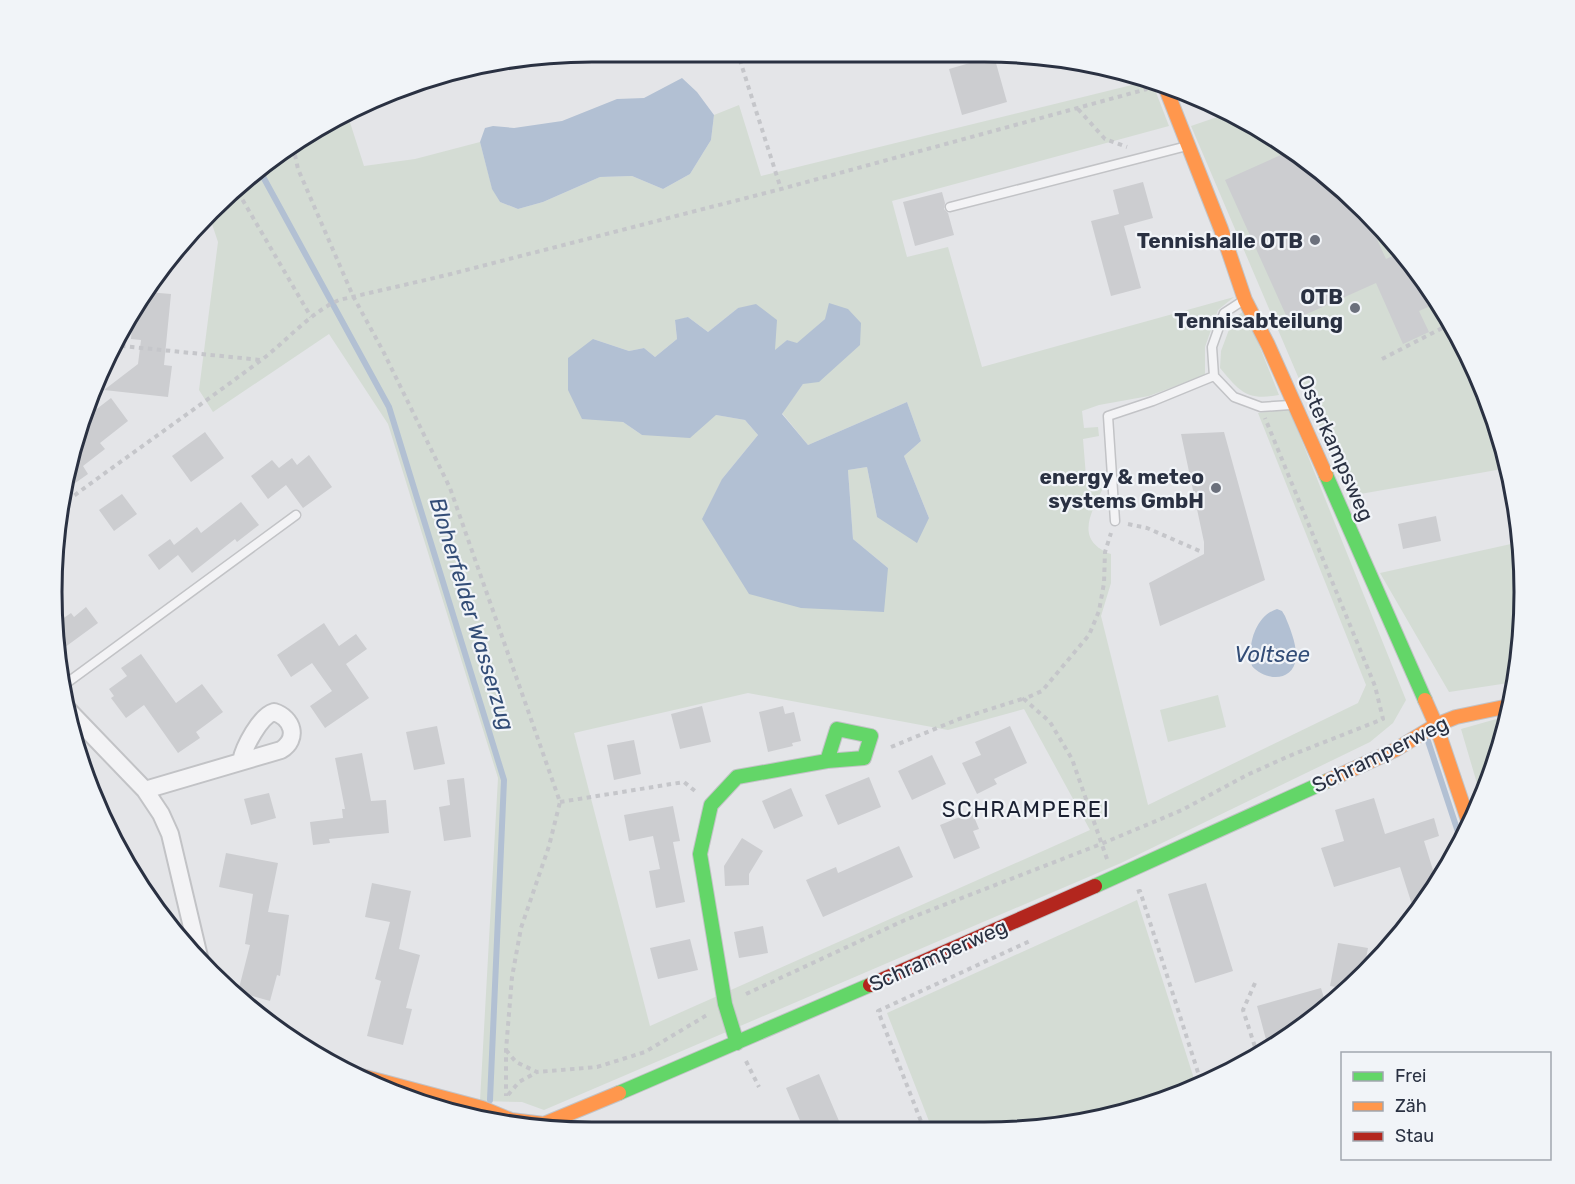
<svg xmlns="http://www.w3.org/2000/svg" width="1575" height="1184" viewBox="0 0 1575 1184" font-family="Rubik,sans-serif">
  <rect width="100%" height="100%" fill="#e4e5e8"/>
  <!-- green -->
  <path fill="#d4dcd4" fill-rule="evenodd" d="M 1148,81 L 1152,82 L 1169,126 L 892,201 L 907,257 L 948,247 L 982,367 L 1234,297 L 1218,310 L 1205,347 L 1205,375 L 1149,396 L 1099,405 L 1082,411 L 1084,428 L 1098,427 L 1099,436 L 1083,439 L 1087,489 L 1103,488 C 1091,513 1074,540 1111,554 L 1111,583 L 1101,616 L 1148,805 L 1358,703 L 1366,685 L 1258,413 L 1289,409 L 1406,700 L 1393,723 L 1370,742 L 1121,863 L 544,1110 L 522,1102 L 480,1101 L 498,778 L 388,424 L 329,334 L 213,412 L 199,390 L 218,242 L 209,215 L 321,124 L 347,113 L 364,166 L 415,159 L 480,142 L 492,188 L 500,202 L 518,209 L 543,202 L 600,177 L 632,176 L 663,189 L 690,174 L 711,140 L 714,115 L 739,105 L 761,176 ZM 738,308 L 775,351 L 787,340 L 797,344 L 825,319 L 803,384 L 782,413 L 808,445 L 907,402 L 921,441 L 904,456 L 929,518 L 877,517 L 867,467 L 848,470 L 853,539 L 888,568 L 722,479 L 758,435 L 745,420 L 716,415 L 642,435 L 623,422 L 593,339 L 629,351 L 644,348 L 655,357 L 677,339 L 675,321 L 688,317 L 708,332 ZM 748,693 L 948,730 L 1024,709 L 1090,830 L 650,1026 L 574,733 Z
    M 1223,115 L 1283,142 L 1412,263 L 1468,353 L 1506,452 L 1508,468 L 1349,496 L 1191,126 Z
    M 1245,310 L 1279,395 C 1247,401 1240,392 1220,368 L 1221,351 L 1233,319 Z
    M 1520,542 L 1523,557 L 1519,663 L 1515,682 L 1449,692 L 1380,573 Z
    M 1218,695 L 1226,727 L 1168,742 L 1160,710 Z
    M 1507,716 L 1495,766 L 1481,797 L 1461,729 Z
    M 1137,900 L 1197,1088 L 1190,1092 L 1054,1128 L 932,1129 L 887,1013 Z"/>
  <!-- water -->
  <path fill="#b2c0d3" d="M 682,78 L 697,92 L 714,115 L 711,140 L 690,174 L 663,189 L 632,176 L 600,177 L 543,202 L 518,209 L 500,202 L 492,189 L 480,142 L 485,128 L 493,126 L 514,128 L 562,121 L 617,99 L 644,98 Z
    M 829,303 L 848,309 L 861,323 L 860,345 L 819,382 L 803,384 L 782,414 L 808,445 L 907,402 L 921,441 L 904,456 L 929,518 L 917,543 L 877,517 L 867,467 L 848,470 L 853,539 L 888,568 L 884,612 L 801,608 L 749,594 L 702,519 L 722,479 L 758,435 L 745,420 L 716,415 L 690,438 L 642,435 L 623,422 L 582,419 L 568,390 L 568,358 L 593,339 L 629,351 L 644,348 L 655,357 L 677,339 L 675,320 L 688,317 L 708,332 L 738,308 L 756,304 L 777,320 L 775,350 L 787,340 L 797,343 L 825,319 Z
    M 1277,609 L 1282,611 L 1285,616 C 1290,628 1297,645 1296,658 C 1293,683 1265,681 1252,666 C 1247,646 1255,616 1277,609 Z"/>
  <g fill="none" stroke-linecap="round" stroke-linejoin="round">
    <!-- stream -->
    <path stroke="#b2c0d3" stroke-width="6" d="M 261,173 L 389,407 L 504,780 L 490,1100
      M 1428,741 L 1461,841"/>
  </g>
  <!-- building -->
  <path fill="#cccdd0" d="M 994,56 L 1007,102 L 962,115 L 949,69 Z
    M 1292,150 L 1369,222 L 1386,259 L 1401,252 L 1407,258 L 1412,270 L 1416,269 L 1437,303 L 1419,311 L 1429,332 L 1403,344 L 1376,283 L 1289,322 L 1225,180 Z
    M 1143,182 L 1153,218 L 1124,226 L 1141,288 L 1111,296 L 1091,221 L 1119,214 L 1113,190 Z
    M 942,192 L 945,203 L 944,209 L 948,213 L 954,235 L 915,246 L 903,202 Z
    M 147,292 L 171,294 L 164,365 L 172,366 L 168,397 L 104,390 L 138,364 L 141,340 L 131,339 L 133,313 Z
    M 111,398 L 128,421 L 100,443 L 105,449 L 83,466 L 88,474 L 61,493 L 61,486 L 85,418 Z
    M 205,432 L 224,458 L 191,482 L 172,456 Z
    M 1224,432 L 1265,580 L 1160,626 L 1149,583 L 1204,554 L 1204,542 L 1181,434 Z
    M 309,455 L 332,487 L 303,508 L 286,485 L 268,499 L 251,476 L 272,460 L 279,468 L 292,458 L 297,465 Z
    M 122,494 L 137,514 L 114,531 L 99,510 Z
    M 241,502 L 259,525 L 237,542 L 235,539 L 192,573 L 178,555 L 159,570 L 148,555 L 170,539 L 174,545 L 197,527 L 201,533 Z
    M 1436,516 L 1441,541 L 1403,549 L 1398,524 Z
    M 86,607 L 98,623 L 57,653 L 52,626 L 71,613 L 74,617 Z
    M 324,623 L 339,646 L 356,634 L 367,649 L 346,664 L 369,698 L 325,728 L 310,706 L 332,691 L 312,663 L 291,677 L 277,655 Z
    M 141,654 L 176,703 L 202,684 L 223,712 L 196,732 L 200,738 L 178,753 L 144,705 L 126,718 L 111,698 L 114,696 L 109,689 L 127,676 L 121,668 Z
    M 702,706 L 711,742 L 680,749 L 671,714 Z
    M 783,706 L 785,714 L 794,712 L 801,741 L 792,743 L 793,746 L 768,752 L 759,712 Z
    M 437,726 L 445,764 L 414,770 L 406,732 Z
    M 1010,726 L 1027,763 L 994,779 L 997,784 L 977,794 L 962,763 L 981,755 L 975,742 Z
    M 634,740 L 641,774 L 614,780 L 607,745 Z
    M 362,753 L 371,801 L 386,800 L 389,833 L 329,839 L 330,843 L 313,845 L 310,822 L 343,818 L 342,809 L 345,809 L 335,758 Z
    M 932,755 L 946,784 L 912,800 L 898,771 Z
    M 869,777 L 881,807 L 838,825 L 825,795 Z
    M 464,778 L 471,837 L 444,841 L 439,807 L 450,805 L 447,780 Z
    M 791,788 L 803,816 L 774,829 L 762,801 Z
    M 269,793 L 276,818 L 251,825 L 244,799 Z
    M 1374,798 L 1385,834 L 1434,818 L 1439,836 L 1424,841 L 1437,883 L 1415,914 L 1400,867 L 1334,887 L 1321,848 L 1344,841 L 1335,810 Z
    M 673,806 L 680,841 L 673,842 L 685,902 L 656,908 L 649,871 L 660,869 L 653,836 L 629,841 L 624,815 Z
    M 972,812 L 979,829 L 973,831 L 980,848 L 954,859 L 940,825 Z
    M 742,838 L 763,851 L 749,874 L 749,885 L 725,886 L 724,866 Z
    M 899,846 L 913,877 L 823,917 L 806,880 L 836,867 L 838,873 Z
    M 226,853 L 278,863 L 268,912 L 289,915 L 280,976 L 277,975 L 270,1001 L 238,992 L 250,945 L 245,944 L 253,894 L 219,887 Z
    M 372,883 L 411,891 L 399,949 L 420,955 L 406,1008 L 412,1009 L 403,1045 L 367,1036 L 381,981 L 375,979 L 390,922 L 365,917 Z
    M 1206,883 L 1233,971 L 1195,983 L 1168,894 Z
    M 763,926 L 768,953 L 739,958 L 734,932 Z
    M 690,939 L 698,970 L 658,979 L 650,948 Z
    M 1338,943 L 1368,948 L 1363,974 L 1347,989 L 1330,986 Z
    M 1321,988 L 1327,1008 L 1312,1021 L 1268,1047 L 1257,1006 Z
    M 819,1074 L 839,1121 L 818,1130 L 804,1130 L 786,1088 Z"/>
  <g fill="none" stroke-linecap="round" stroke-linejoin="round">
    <!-- lane casing -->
    <g stroke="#c2c3c6" stroke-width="11">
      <path id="lane" d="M 950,207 L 1187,146
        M 1244,300 L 1224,313 L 1212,347 L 1214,376 L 1234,397 L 1261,407 L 1290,405
        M 1115,521 L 1108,416 L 1153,401 L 1214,376
        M 64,685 L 296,515"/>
    </g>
    <!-- street casing -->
    <g stroke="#c2c3c6" stroke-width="20">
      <path id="street" d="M 69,711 L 145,790 L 161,814 L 170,834 L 200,961
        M 145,790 L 281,750 C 299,739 293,718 274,712 C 260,716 244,747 241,761"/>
    </g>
    <!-- fast casing -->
    <g stroke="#c2c3c6" stroke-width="16">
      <path id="fast" d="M 1326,475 L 1425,700
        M 1095,886 L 1327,781
        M 737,1043 L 725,1004 L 700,854 L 711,805 L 737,777 L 827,761 L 864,758 L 871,736 L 837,729 L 827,761
        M 619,1093 L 870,985"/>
    </g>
    <!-- slow casing -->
    <g stroke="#c2c3c6" stroke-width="16">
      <path id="slow" d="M 1166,89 L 1221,229 L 1245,300 L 1268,345 L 1326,475
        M 1425,700 L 1436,725 L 1469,823
        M 1327,781 L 1395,750 L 1436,725 L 1456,717 L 1509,706
        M 354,1074 L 482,1108 L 511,1120 L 544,1124 L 619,1093"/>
    </g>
    <!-- jam casing -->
    <g stroke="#c2c3c6" stroke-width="16">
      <path id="jam" d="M 870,985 L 1095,886"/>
    </g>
    <!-- path -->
    <path stroke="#c5c6ca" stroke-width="4" stroke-dasharray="4.5 4.5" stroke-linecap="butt" d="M 737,51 L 781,189
      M 1078,109 L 1105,139 L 1127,147
      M 293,146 L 298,169 L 353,296 L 383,351 L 450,488 L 560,802 L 549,846 L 521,928 L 512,977 L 506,1050 L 506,1096
      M 238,192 L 311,317
      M 112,345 L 261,360
      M 1382,359 L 1450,324
      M 1473,384 L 1475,372
      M 60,506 C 126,457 194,410 260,361 C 287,341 308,314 339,300 L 447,275 L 781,189 L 1147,89
      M 1128,524 L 1147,528 L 1202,552
      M 891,747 L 959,719 L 1025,698
      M 560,802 L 684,782 L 695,791
      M 1107,859 L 1072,759 L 1050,722 L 1024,699 L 1042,691 L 1089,635 L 1099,611 L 1104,583 L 1105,552 L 1111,533
      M 1137,892 L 1140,891 L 1202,1085
      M 1255,983 L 1243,1010 L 1257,1053
      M 746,994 L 905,920 L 1101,844 L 1182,810 L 1247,775 L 1289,756 L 1383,719 L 1375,686 L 1265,418
      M 506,1050 L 516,1062 L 537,1072 L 597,1067 L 645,1052 L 707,1015
      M 746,1061 L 759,1087
      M 508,1095 L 519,1082 L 537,1072
      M 924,1129 L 878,1011 L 1032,940"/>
    <!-- lane -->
    <use href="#lane" stroke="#f3f3f5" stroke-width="8"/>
    <!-- street -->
    <use href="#street" stroke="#f3f3f5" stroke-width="16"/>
    <!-- fast -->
    <use href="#fast" stroke="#63d668" stroke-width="14"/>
    <!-- slow -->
    <use href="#slow" stroke="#ff974d" stroke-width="14"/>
    <!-- jam -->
    <use href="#jam" stroke="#b3261e" stroke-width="14"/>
  </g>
  <!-- markers -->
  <g fill="#6b707c" stroke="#f1f4f8" stroke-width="2">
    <circle cx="1315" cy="240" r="6"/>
    <circle cx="1355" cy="308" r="6"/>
    <circle cx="1216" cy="488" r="6"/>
  </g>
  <g text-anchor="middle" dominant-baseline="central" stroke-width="4.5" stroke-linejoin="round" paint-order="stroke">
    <!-- poi labels -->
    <g font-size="21" font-weight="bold" fill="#2a3142" stroke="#f1f4f8" text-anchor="end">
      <text x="1303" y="240">Tennishalle OTB</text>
      <text x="1343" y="296">OTB<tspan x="1343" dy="24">Tennisabteilung</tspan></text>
      <text x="1204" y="476">energy &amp; meteo<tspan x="1204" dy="24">systems GmbH</tspan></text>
    </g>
    <!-- street labels -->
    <g font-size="21" fill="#2a3142" stroke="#f1f4f8">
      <text transform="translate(1336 448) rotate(66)">Osterkampsweg</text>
      <text transform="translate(1380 754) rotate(-26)">Schramperweg</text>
      <text transform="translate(938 955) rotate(-24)">Schramperweg</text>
    </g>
    <!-- water labels -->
    <g font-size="22" font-style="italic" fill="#334d77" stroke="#f1f4f8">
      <text transform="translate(472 614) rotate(73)">Bloherfelder Wasserzug</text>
      <text x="1272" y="654">Voltsee</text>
    </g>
    <!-- neighbourhood labels -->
    <g font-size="22" letter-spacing="1.5" fill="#1c2233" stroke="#f1f4f8">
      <text x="1026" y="809">SCHRAMPEREI</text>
    </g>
  </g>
  <!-- crop -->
  <path d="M0 0H1575V1184H0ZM592 62H984A530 530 0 0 1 1514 592V592A530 530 0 0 1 984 1122H592A530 530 0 0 1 62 592V592A530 530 0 0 1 592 62Z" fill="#f1f4f8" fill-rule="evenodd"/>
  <path fill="none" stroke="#2a3142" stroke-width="3" d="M592 62H984A530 530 0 0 1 1514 592V592A530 530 0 0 1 984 1122H592A530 530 0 0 1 62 592V592A530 530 0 0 1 592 62Z"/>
  <!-- legend -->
  <rect x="1341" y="1052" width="210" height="108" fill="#f1f4f8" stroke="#a1a6af" stroke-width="1.5"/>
  <rect x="1353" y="1072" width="30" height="9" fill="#63d668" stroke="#a1a6af" stroke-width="1.5"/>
  <text x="1395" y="1082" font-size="18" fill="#2a3142">Frei</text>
  <rect x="1353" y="1102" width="30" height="9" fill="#ff974d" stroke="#a1a6af" stroke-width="1.5"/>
  <text x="1395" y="1112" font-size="18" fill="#2a3142">Zäh</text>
  <rect x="1353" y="1132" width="30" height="9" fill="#b3261e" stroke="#a1a6af" stroke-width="1.5"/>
  <text x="1395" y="1142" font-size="18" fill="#2a3142">Stau</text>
</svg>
